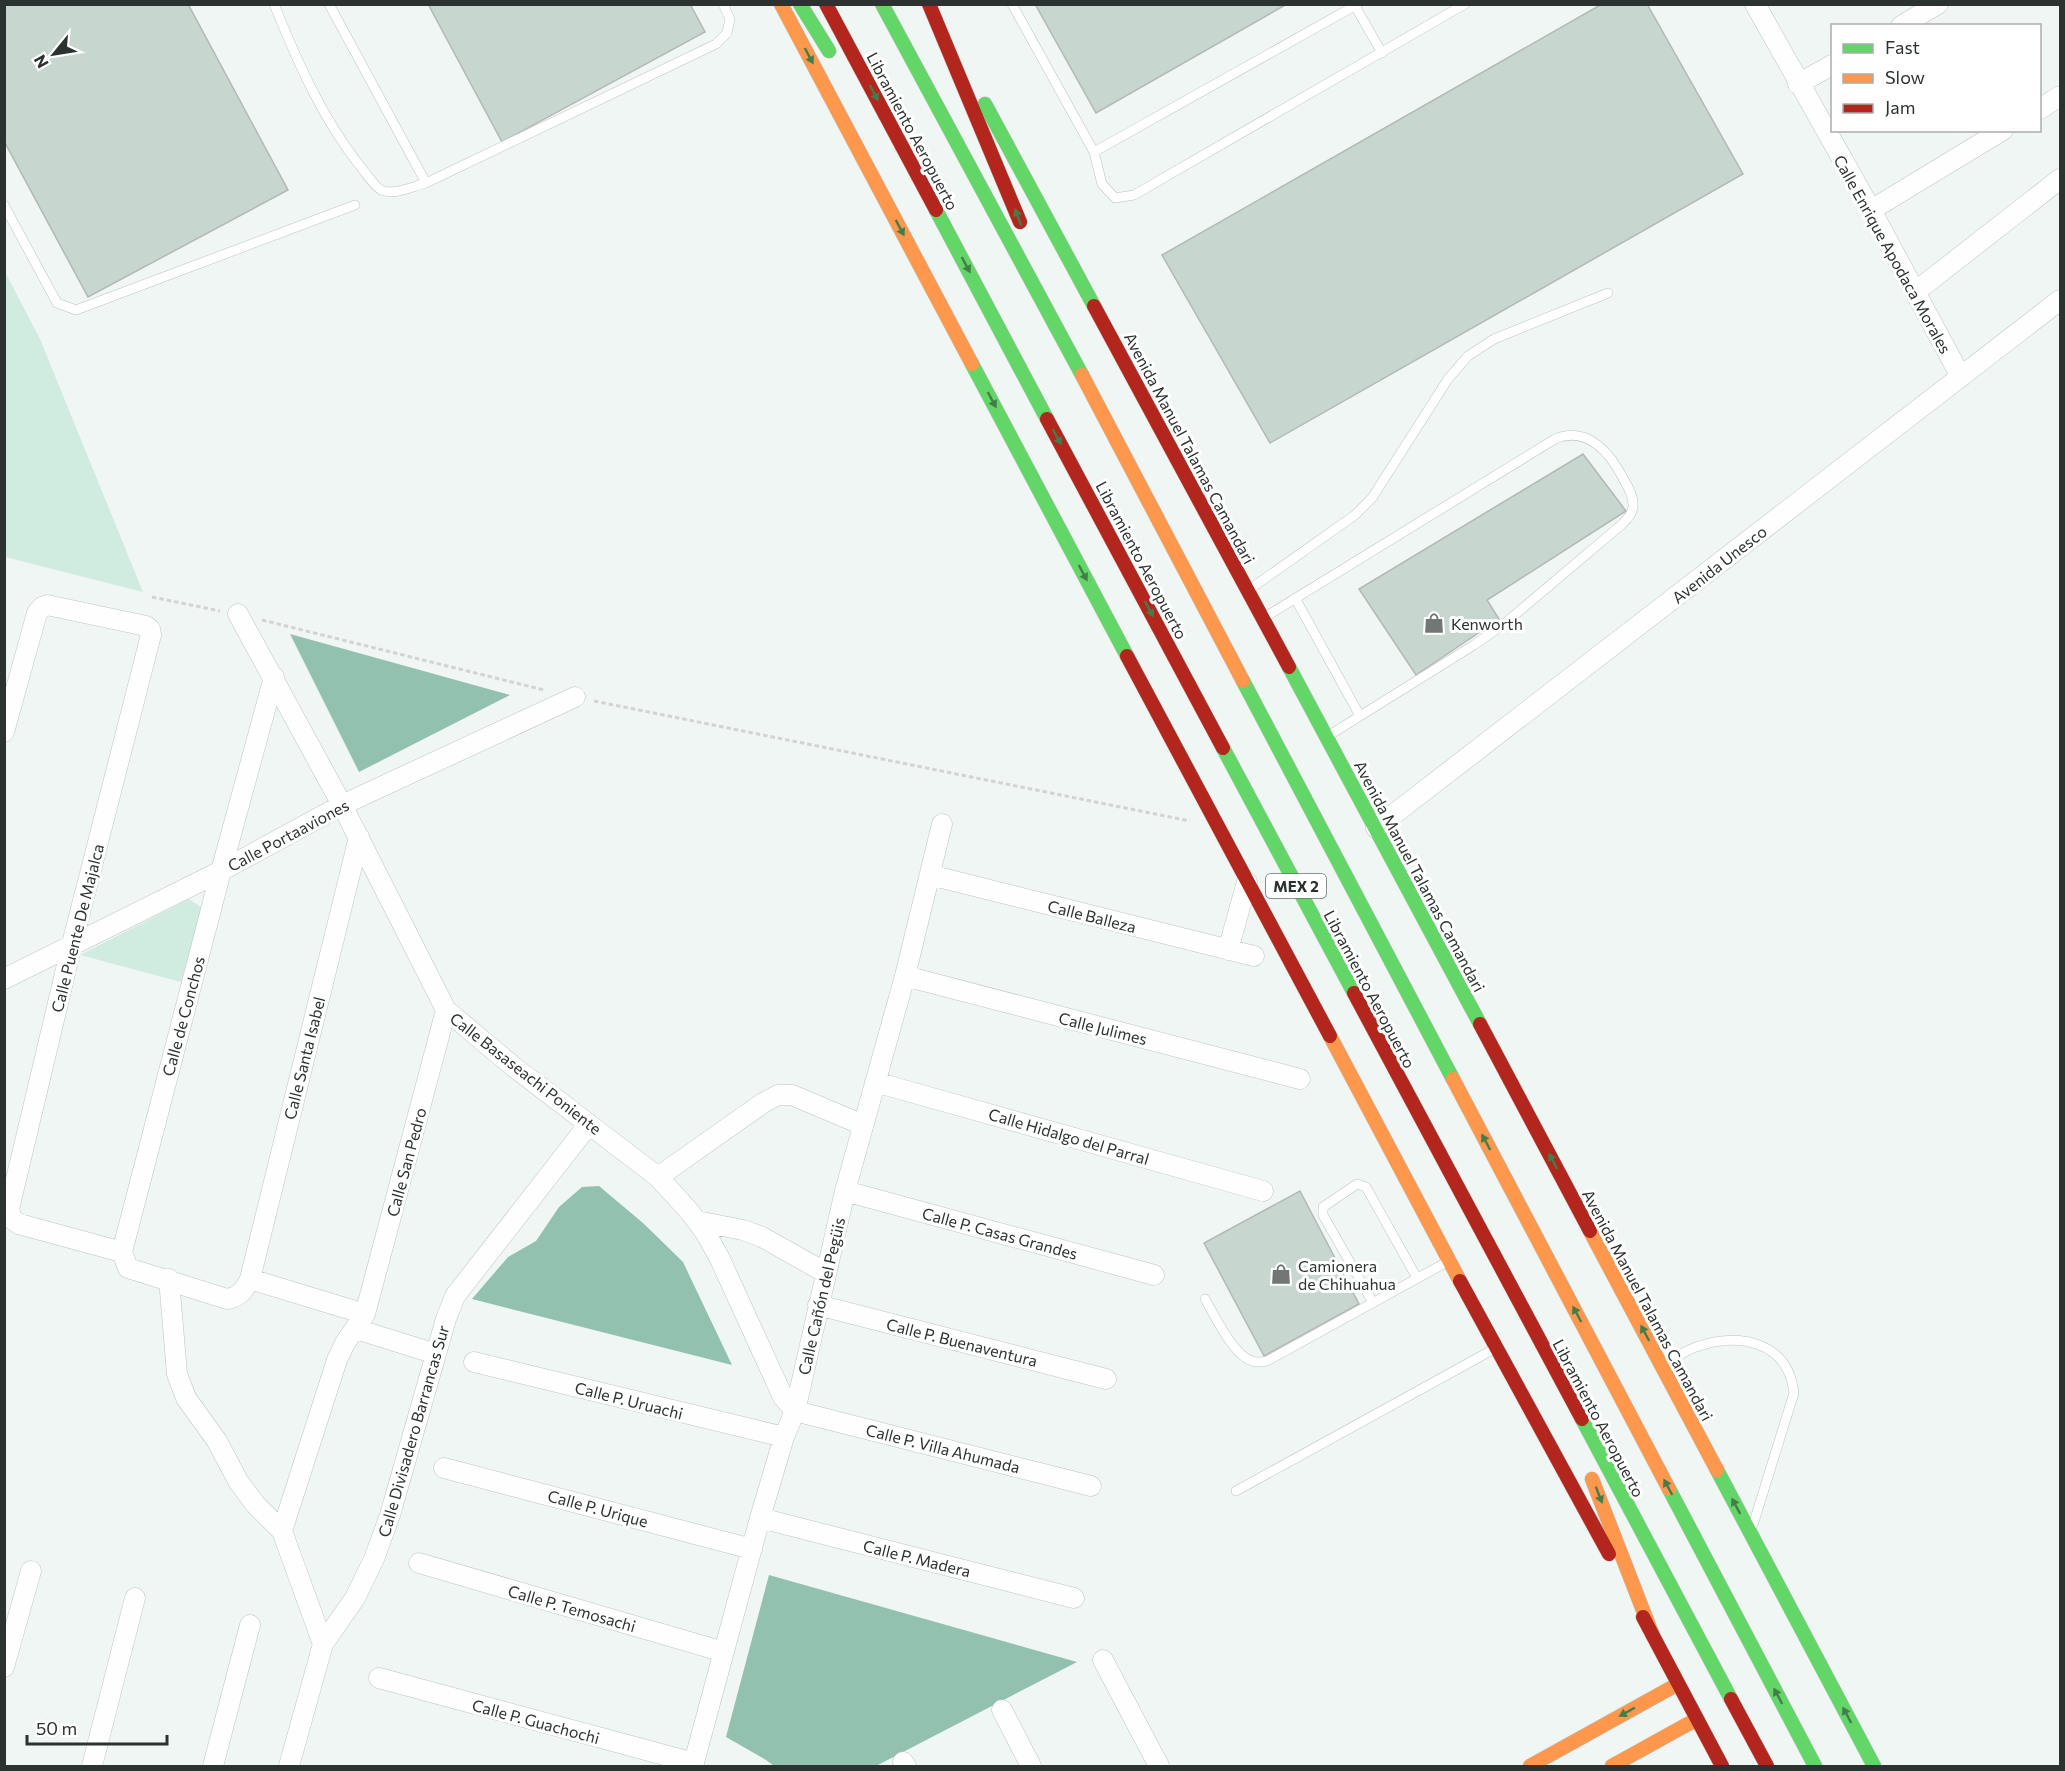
<svg xmlns="http://www.w3.org/2000/svg" width="2065" height="1771" viewBox="0 0 2065 1771" font-family="Commissioner,sans-serif">
  <rect width="100%" height="100%" fill="#f0f6f3"/>
  <!-- green -->
  <path fill="#d0ece0" d="M 4,270 L 40,339 L 143,592 L 5,557 Z
    M 189,899 L 202,908 L 181,982 L 80,955 Z"/>
  <!-- water -->
  <path fill="#93c1af" d="M 290,634 L 510,695 L 359,772 Z
    M 599,1186 L 643,1223 L 683,1262 L 732,1365 L 472,1299 L 508,1257 L 536,1241 L 559,1207 L 582,1187 Z
    M 769,1575 L 1077,1662 L 876,1766 L 774,1766 L 766,1760 L 726,1737 Z"/>
  <!-- building -->
  <path fill="#c7d6cf" stroke="#b3b8b5" stroke-width="1.5" d="M 4,4 L 188,4 L 288,190 L 88,297 L 4,141 Z
    M 428,4 L 690,4 L 705,32 L 502,142 Z
    M 1035,4 L 1287,4 L 1096,113 Z
    M 1602,4 L 1647,4 L 1743,174 L 1270,443 L 1162,255 Z
    M 1583,454 L 1626,511 L 1487,600 L 1499,619 L 1416,675 L 1359,589 Z
    M 1300,1191 L 1359,1304 L 1264,1356 L 1204,1243 Z"/>
  <g fill="none" stroke-linecap="round" stroke-linejoin="round">
    <!-- lane casing -->
    <g stroke="#bfc4c2" stroke-width="10">
      <path id="lane" d="M 274,4 C 297,61 322,118 360,166 C 366,173 373,185 381,190 C 394,196 413,186 426,183
        M 329,4 L 426,183 L 716,44 L 727,33 L 730,19 L 723,4
        M 1012,4 L 1094,152 L 1102,184 L 1115,198 L 1134,195 L 1465,4
        M 1355,6 L 1382,53
        M 1094,152 L 1358,4
        M 4,205 L 57,303 L 76,310 L 355,205
        M 1250,589 L 1355,515 L 1372,498 L 1448,379 L 1468,356 L 1494,339 L 1608,293
        M 1295,598 L 1360,716
        M 1265,617 L 1555,439 C 1588,425 1611,454 1624,480 C 1629,488 1634,497 1633,507 C 1632,515 1626,520 1620,526 L 1504,624 L 1474,645 L 1328,736
        M 1205,1299 C 1215,1316 1233,1355 1252,1361 C 1257,1363 1262,1362 1267,1361 L 1447,1262
        M 1373,1303 L 1323,1215 L 1323,1207 L 1357,1184 L 1366,1187 L 1417,1278
        M 1663,1364 C 1673,1359 1685,1351 1696,1347 C 1739,1332 1788,1341 1794,1393 L 1753,1525
        M 1236,1491 L 1494,1349"/>
    </g>
    <!-- street casing -->
    <g stroke="#bfc4c2" stroke-width="21">
      <path id="street" d="M 1755,4 L 1871,210 L 1961,377
        M 1901,26 L 1938,4
        M 1798,84 L 1832,65
        M 2040,109 L 2060,96
        M 1871,210 L 2003,130
        M 1915,292 L 2060,179
        M 238,614 L 342,805 L 446,1010 L 514,1067 L 658,1177 L 689,1211 L 705,1232 L 719,1257 L 783,1397 L 795,1411 L 1091,1486
        M 4,732 L 37,613 L 42,607 L 47,605 L 146,626 L 150,629 L 151,635 L 72,944 L 9,1209 L 12,1219 L 19,1224 L 122,1252
        M 1376,828 L 2060,300
        M 930,875 L 1254,956
        M 1228,950 L 1247,882
        M 905,976 L 1300,1079
        M 4,979 L 221,871 L 342,805 L 575,697
        M 875,1082 L 1263,1191
        M 658,1177 L 763,1103 L 778,1095 L 792,1095 L 863,1125
        M 845,1191 L 1154,1275
        M 697,1221 L 743,1230 L 762,1237 L 826,1273
        M 122,1252 L 128,1268 L 227,1299 C 240,1297 244,1290 250,1279 L 359,837
        M 122,1252 L 221,871 L 274,677
        M 169,1279 L 177,1374 L 186,1398 L 217,1441 L 238,1481 L 255,1504 L 282,1531 L 323,1644
        M 250,1279 L 365,1314
        M 818,1305 L 1106,1379
        M 356,1329 L 436,1354
        M 474,1362 L 784,1437
        M 444,1468 L 752,1549
        M 760,1518 L 1074,1598
        M 282,1531 L 337,1360 L 345,1343 L 365,1314 L 446,1010
        M 419,1563 L 724,1652
        M 1103,1660 L 1159,1766
        M 4,1667 L 31,1571
        M 379,1678 L 694,1763
        M 1002,1710 L 1031,1766
        M 903,1762 L 906,1766
        M 92,1766 L 135,1598
        M 213,1766 L 250,1625
        M 289,1766 L 323,1644 L 355,1598 L 374,1559 L 390,1515 L 446,1319 L 455,1296 L 589,1124
        M 693,1766 L 760,1518 L 784,1437 L 795,1411 L 845,1191 L 905,976 L 942,824"/>
    </g>
    <!-- fast casing -->
    <g stroke="#bfc4c2" stroke-width="15">
      <path id="fast" d="M 800,4 L 829,51
        M 882,4 L 1082,375
        M 985,104 L 1094,306
        M 936,210 L 1047,419
        M 972,364 L 1127,656
        M 1289,667 L 1480,1024
        M 1243,681 L 1453,1079
        M 1223,748 L 1354,993
        M 1582,1419 L 1731,1699
        M 1717,1470 L 1874,1766
        M 1669,1489 L 1815,1766"/>
    </g>
    <!-- slow casing -->
    <g stroke="#bfc4c2" stroke-width="15">
      <path id="slow" d="M 781,4 L 972,364
        M 1082,375 L 1243,681
        M 1330,1036 L 1460,1281
        M 1453,1079 L 1669,1489
        M 1590,1231 L 1717,1470
        M 1592,1479 L 1653,1636
        M 1530,1766 L 1678,1684
        M 1612,1766 L 1697,1719"/>
    </g>
    <!-- jam casing -->
    <g stroke="#bfc4c2" stroke-width="15">
      <path id="jam" d="M 826,4 L 936,210
        M 929,4 L 1020,222
        M 1094,306 L 1289,667
        M 1047,419 L 1223,748
        M 1127,656 L 1330,1036
        M 1354,993 L 1582,1419
        M 1480,1024 L 1590,1231
        M 1460,1281 L 1609,1554
        M 1643,1617 L 1722,1766
        M 1731,1699 L 1767,1766"/>
    </g>
    <!-- path -->
    <path stroke="#d2d4d4" stroke-width="3" stroke-dasharray="4.5 3" stroke-linecap="butt" d="M 152,597 L 220,611
      M 262,620 L 544,690
      M 594,701 L 1190,821"/>
    <!-- lane -->
    <use href="#lane" stroke="#fdfefd" stroke-width="9"/>
    <!-- street -->
    <use href="#street" stroke="#fdfefd" stroke-width="20"/>
    <!-- fast -->
    <use href="#fast" stroke="#63d668" stroke-width="14"/>
    <!-- slow -->
    <use href="#slow" stroke="#ff974d" stroke-width="14"/>
    <!-- jam -->
    <use href="#jam" stroke="#b3261e" stroke-width="14"/>
  </g>
  <!-- one-way arrows -->
  <defs><path id="oneway-solid" d="M-6-.8H1V-3.2L6.5 0L1 3.2V.8H-6Z" transform="scale(1.5)"/></defs>
  <g fill="#457c49">
    <use href="#oneway-solid" transform="translate(809 56) rotate(62)"/>
    <use href="#oneway-solid" transform="translate(874 93) rotate(62)"/>
    <use href="#oneway-solid" transform="translate(1018 217) rotate(-110)"/>
    <use href="#oneway-solid" transform="translate(900 228) rotate(62)"/>
    <use href="#oneway-solid" transform="translate(966 265) rotate(62)"/>
    <use href="#oneway-solid" transform="translate(992 400) rotate(62)"/>
    <use href="#oneway-solid" transform="translate(1057 437) rotate(62)"/>
    <use href="#oneway-solid" transform="translate(1083 573) rotate(62)"/>
    <use href="#oneway-solid" transform="translate(1149 609) rotate(62)"/>
    <use href="#oneway-solid" transform="translate(1486 1142) rotate(-118)"/>
    <use href="#oneway-solid" transform="translate(1553 1161) rotate(-118)"/>
    <use href="#oneway-solid" transform="translate(1577 1314) rotate(-118)"/>
    <use href="#oneway-solid" transform="translate(1645 1333) rotate(-118)"/>
    <use href="#oneway-solid" transform="translate(1668 1487) rotate(-118)"/>
    <use href="#oneway-solid" transform="translate(1599 1495) rotate(69)"/>
    <use href="#oneway-solid" transform="translate(1736 1506) rotate(-118)"/>
    <use href="#oneway-solid" transform="translate(1778 1696) rotate(-118)"/>
    <use href="#oneway-solid" transform="translate(1627 1712) rotate(151)"/>
    <use href="#oneway-solid" transform="translate(1847 1715) rotate(-118)"/>
  </g>
  <!-- icons -->
  <defs>
    <g id="shop-bare" transform="scale(1.62)"><path d="M-5-2.5h2.3a2.7 3.5 0 0 1 5.4 0H5L5.5 6h-11ZM-1.5-2.5h3a1.5 2.3 0 0 0-3 0Z" fill="#717774" stroke="#fff" stroke-width="2.5" paint-order="stroke"/></g>
  </defs>
  <g fill-rule="evenodd">
    <use href="#shop-bare" x="1434" y="623"/>
    <use href="#shop-bare" x="1281" y="1274"/>
  </g>
  <g text-anchor="middle" dominant-baseline="central" stroke-width="6" stroke-linejoin="round" paint-order="stroke">
    <!-- shield labels -->
    <rect fill="#fff" stroke="#6b706d" stroke-width="1.5" x="1266" y="874" width="60" height="24" rx="4.5"/>
    <g font-size="15" font-weight="bold" fill="#2c322f">
      <text x="1296" y="886">MEX 2</text>
    </g>
    <!-- street labels -->
    <g font-size="16" fill="#2c322f" stroke="#fff">
      <text transform="translate(913 131) rotate(62)">Libramiento Aeropuerto</text>
      <text transform="translate(1893 254) rotate(61)">Calle Enrique Apodaca Morales</text>
      <text transform="translate(1190 448) rotate(62)">Avenida Manuel Talamas Camandari</text>
      <text transform="translate(1142 560) rotate(62)">Libramiento Aeropuerto</text>
      <text transform="translate(1719 564) rotate(-38)">Avenida Unesco</text>
      <text transform="translate(288 835) rotate(-28)">Calle Portaaviones</text>
      <text transform="translate(1420 876) rotate(62)">Avenida Manuel Talamas Camandari</text>
      <text transform="translate(1092 916) rotate(14)">Calle Balleza</text>
      <text transform="translate(77 928) rotate(-76)">Calle Puente De Majalca</text>
      <text transform="translate(1370 989) rotate(62)">Libramiento Aeropuerto</text>
      <text transform="translate(183 1016) rotate(-75)">Calle de Conchos</text>
      <text transform="translate(1103 1028) rotate(14)">Calle Julimes</text>
      <text transform="translate(304 1058) rotate(-76)">Calle Santa Isabel</text>
      <text transform="translate(526 1073) rotate(38)">Calle Basaseachi Poniente</text>
      <text transform="translate(1069 1136) rotate(16)">Calle Hidalgo del Parral</text>
      <text transform="translate(406 1162) rotate(-75)">Calle San Pedro</text>
      <text transform="translate(1000 1233) rotate(15)">Calle P. Casas Grandes</text>
      <text transform="translate(821 1296) rotate(-77)">Calle Cañón del Pegüis</text>
      <text transform="translate(1648 1305) rotate(62)">Avenida Manuel Talamas Camandari</text>
      <text transform="translate(962 1342) rotate(14)">Calle P. Buenaventura</text>
      <text transform="translate(629 1400) rotate(14)">Calle P. Uruachi</text>
      <text transform="translate(1599 1418) rotate(62)">Libramiento Aeropuerto</text>
      <text transform="translate(413 1431) rotate(-74)">Calle Divisadero Barrancas Sur</text>
      <text transform="translate(943 1448) rotate(14)">Calle P. Villa Ahumada</text>
      <text transform="translate(598 1508) rotate(15)">Calle P. Urique</text>
      <text transform="translate(917 1558) rotate(14)">Calle P. Madera</text>
      <text transform="translate(572 1608) rotate(16)">Calle P. Temosachi</text>
      <text transform="translate(536 1721) rotate(15)">Calle P. Guachochi</text>
    </g>
    <!-- poi labels -->
    <g font-size="16" fill="#2c322f" stroke="#fff" text-anchor="start">
      <text x="1451" y="623">Kenworth</text>
      <text x="1298" y="1265">Camionera<tspan x="1298" dy="18">de Chihuahua</tspan></text>
    </g>
  </g>
  <!-- border -->
  <rect width="2065" height="1771" fill="none" stroke="#2c322f" stroke-width="12"/>
  <!-- legend -->
  <rect x="1831" y="24" width="210" height="108" fill="#ffffff" stroke="#abadac" stroke-width="1.5"/>
  <rect x="1843" y="44" width="30" height="9" fill="#63d668" stroke="#abadac" stroke-width="1.5"/>
  <text x="1885" y="54" font-size="18" fill="#2c322f">Fast</text>
  <rect x="1843" y="74" width="30" height="9" fill="#ff974d" stroke="#abadac" stroke-width="1.5"/>
  <text x="1885" y="84" font-size="18" fill="#2c322f">Slow</text>
  <rect x="1843" y="104" width="30" height="9" fill="#b3261e" stroke="#abadac" stroke-width="1.5"/>
  <text x="1885" y="114" font-size="18" fill="#2c322f">Jam</text>
  <!-- north arrow -->
  <g transform="translate(54 54) rotate(240)" stroke="#ffffff" stroke-width="4.5" paint-order="stroke">
  <path d="M0-4.5L10 22L0 15L-10 22Z" fill="#2c322f"/>
  <text y="-9" font-size="16" font-weight="bold" text-anchor="middle" fill="#2c322f">N</text>
  </g>
  <!-- scale -->
  <path d="M27 1735v9h140v-9" fill="none" stroke="#2c322f" stroke-width="3"/>
  <text x="36" y="1735" font-size="18" fill="#2c322f" stroke="#ffffff" stroke-width="4.5" paint-order="stroke">50 m</text>
</svg>
